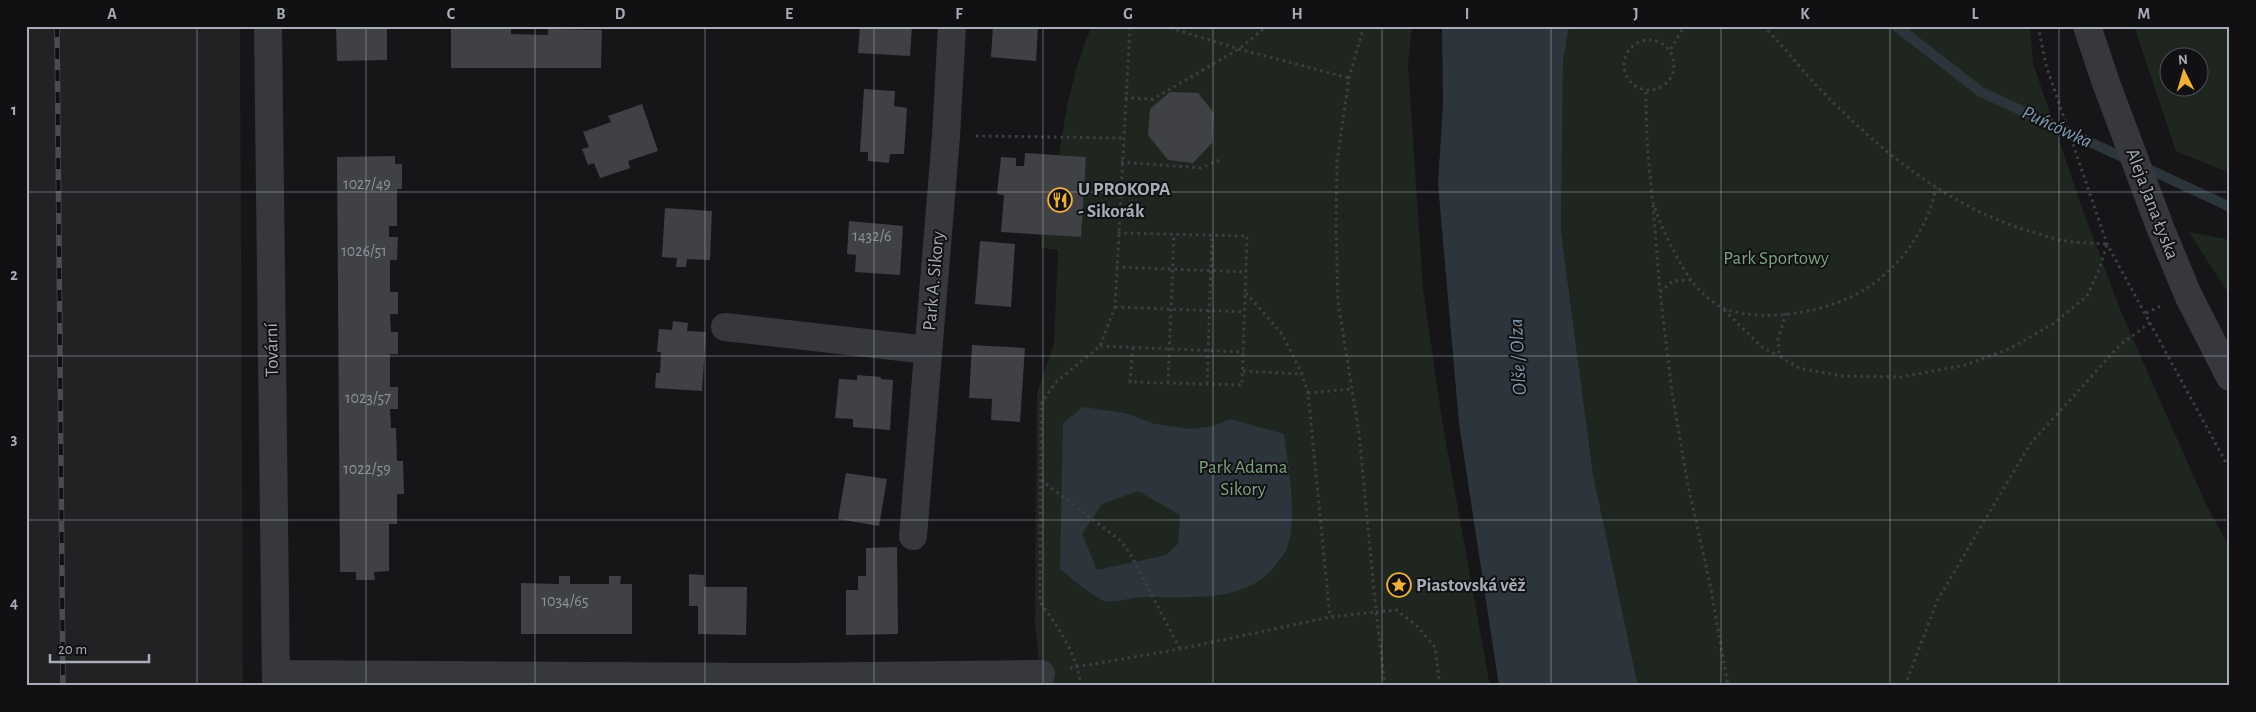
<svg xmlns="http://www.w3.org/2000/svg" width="2256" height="712" viewBox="0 0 2256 712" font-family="'Alegreya Sans',sans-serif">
  <rect width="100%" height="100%" fill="#161618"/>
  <!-- built -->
  <path fill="#222225" d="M 26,26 L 240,26 L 243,686 L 26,686 Z"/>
  <!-- green -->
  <path fill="#1e261f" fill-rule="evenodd" d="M 1092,26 L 1412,26 L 1408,65 L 1423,289 L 1442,420 L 1490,686 L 1041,686 L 1035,622 L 1037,393 L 1054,344 L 1058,250 L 1041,248 L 1041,234 L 1081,236 L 1086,157 L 1059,155 C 1065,112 1074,66 1092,26 Z
    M 1569,26 L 2030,26 L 2033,63 L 2081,205 L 2122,314 L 2205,502 L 2230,548 L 2230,686 L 1638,686 L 1593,474 L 1561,231 L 1563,62 Z
    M 2134,26 L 2230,26 L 2230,173 L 2176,151 ZM 2168,58 L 2198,58 L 2198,88 L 2168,88 Z
    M 2189,232 L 2230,240 L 2230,296 Z"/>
  <!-- water -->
  <path fill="#2c353c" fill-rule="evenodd" d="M 1442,26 L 1569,26 L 1563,62 L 1561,231 L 1593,474 L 1638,686 L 1499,686 L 1459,423 L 1438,184 L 1443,105 Z
    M 1083,407 L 1125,413 L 1155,424 L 1191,429 L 1214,426 L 1230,419 L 1284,434 C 1288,466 1299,520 1286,550 C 1284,555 1280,559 1277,563 C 1247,605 1190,596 1144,597 C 1134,597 1115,603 1106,601 C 1095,599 1070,577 1060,569 L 1063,423 ZM 1138,491 L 1180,515 L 1178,544 L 1166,555 L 1097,570 L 1082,534 L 1102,504 Z"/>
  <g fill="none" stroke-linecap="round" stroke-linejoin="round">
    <!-- stream -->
    <path stroke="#2c353c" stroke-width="10" d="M 1896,26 L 1981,92 L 2129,160
      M 2142,166 L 2230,207"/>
  </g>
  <!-- building -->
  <path fill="#404145" d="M 336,26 L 387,26 L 387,60 L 337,61 Z
    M 451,26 L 511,26 L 511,34 L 548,35 L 548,29 L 602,30 L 601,68 L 451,68 Z
    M 860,26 L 912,26 L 910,56 L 858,53 Z
    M 993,26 L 1038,26 L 1036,61 L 991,57 Z
    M 864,89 L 895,91 L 894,106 L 907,108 L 904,154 L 890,154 L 889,163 L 868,161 L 868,152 L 860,152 Z
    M 1170,92 L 1198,93 L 1214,113 L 1212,143 L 1193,163 L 1168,160 L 1148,135 L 1150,109 Z
    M 642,104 L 658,151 L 628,161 L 630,168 L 600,178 L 594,163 L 588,165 L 582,149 L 589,147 L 583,132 L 611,122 L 608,116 Z
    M 1025,153 L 1086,157 L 1081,237 L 1001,232 L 1004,195 L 997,194 L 1001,157 L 1016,158 L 1016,166 L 1024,166 Z
    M 395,156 L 395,164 L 402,164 L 402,189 L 397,189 L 397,226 L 389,226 L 389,237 L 398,237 L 397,260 L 390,260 L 390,292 L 398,292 L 398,314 L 390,314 L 391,332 L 398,332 L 398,354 L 390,354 L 390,387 L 398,387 L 398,409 L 390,409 L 391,428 L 396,428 L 397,461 L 403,461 L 404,494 L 397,494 L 397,524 L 389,524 L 389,571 L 374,572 L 375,580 L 356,580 L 356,572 L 340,572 L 337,157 Z
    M 665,208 L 712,211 L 710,260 L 687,259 L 686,267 L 676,267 L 677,258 L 662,257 Z
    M 849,221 L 903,226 L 900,275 L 855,272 L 856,255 L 847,254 Z
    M 980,241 L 1015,244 L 1011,307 L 975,304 Z
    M 673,321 L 688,323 L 687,331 L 706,332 L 702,391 L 655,388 L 656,373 L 660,373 L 661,352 L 657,352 L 659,329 L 672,330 Z
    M 972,345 L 1025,348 L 1020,422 L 991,420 L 992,399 L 969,398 Z
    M 857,375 L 881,377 L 881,379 L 893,380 L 890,430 L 853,427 L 853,419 L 835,418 L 839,379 L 857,380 Z
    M 846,473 L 887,479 L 879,526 L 838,519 Z
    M 897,547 L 898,634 L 846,635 L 846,590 L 858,590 L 858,576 L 866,576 L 866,548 Z
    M 689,574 L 704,575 L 704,587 L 747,587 L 746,635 L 698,634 L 698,606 L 689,606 Z
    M 559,576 L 570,576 L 570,584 L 609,584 L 609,576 L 621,576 L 620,584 L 632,584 L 632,634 L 521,634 L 521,583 L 559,584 Z"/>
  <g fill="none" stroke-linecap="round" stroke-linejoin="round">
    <!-- path -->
    <path stroke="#3d3f44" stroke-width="3" stroke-dasharray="2.5 4" stroke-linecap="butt" d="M 1164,26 L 1239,49 L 1349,78
      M 1364,26 L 1349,78 L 1337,161 L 1336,230 L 1338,302 L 1359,433 L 1376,612 L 1396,610 L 1416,625 L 1435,647 L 1440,686
      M 1763,26 C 1782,44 1798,66 1816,85 C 1877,148 1944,205 2029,231 C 2041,234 2054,240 2066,241 C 2079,243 2094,243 2107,244
      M 2038,26 L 2046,65 L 2107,244 L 2230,470
      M1624 65a25 25 0 1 1 50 0a25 25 0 1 1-50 0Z
      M 1671,49 L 1684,26
      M 1646,92 C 1646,120 1647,147 1650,175 C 1651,183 1651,193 1653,201 C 1658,222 1678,262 1691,280 C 1698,289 1713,305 1725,309 C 1767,324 1834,311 1870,286 C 1903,263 1928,227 1936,188
      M 1125,98 L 1153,99 L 1239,49 L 1267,26
      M 976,136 L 1123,138
      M 1121,162 L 1200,168 L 1220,160
      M 1653,205 L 1660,291
      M 1118,233 L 1247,236 L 1242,385 L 1130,382 L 1133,347
      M 1116,267 L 1246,272
      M 1691,280 L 1673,281 L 1660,292 L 1672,393 L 1688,485 L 1710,584 L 1728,686
      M 1246,293 L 1282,334 L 1302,374 L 1308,393 L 1330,617
      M 1115,307 L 1245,312
      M 1724,310 L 1762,347 L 1778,356
      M 1786,313 L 1778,339 L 1779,356 L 1799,368 L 1841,376 L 1901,377 L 1965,365 L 2009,349 L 2053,324 L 2087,296 L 2099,270 L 2107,244
      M 2146,313 L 2161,306
      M 1100,346 L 1244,352
      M 1243,371 L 1302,374
      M 1168,383 L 1174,235
      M 1207,384 L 1212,235
      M 1308,393 L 1351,389
      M 1041,480 L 1121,541 L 1131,555 L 1180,649
      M 1070,668 L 1180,649 L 1330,617 L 1376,612 L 1385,686
      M 1081,686 C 1077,654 1059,628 1040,602 L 1041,404 L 1055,383 L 1100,346 L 1115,307 L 1130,26
      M 1905,686 L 1937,601 L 2030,444 L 2120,345 L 2151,322"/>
    <!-- minor -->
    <path stroke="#37383d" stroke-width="28" d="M 268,26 L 276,686
      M 2087,26 L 2106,83 L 2160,227 L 2188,295 L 2230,377
      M 725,327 L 928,350
      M 913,536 L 946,136 L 952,26
      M 276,674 L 782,677 L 1041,674"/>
    <!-- rail casing -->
    <g stroke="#4a4c52" stroke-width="5.5">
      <path id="rail" d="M 57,26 L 63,686"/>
    </g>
    <!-- rail -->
    <use href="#rail" stroke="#111113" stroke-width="4" stroke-dasharray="11" stroke-linecap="butt"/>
  </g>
  <!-- grid -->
  <path fill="none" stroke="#a8adb8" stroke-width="1" stroke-opacity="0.55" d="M 197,26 L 197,686M 366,26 L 366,686M 535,26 L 535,686M 705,26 L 705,686M 874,26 L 874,686M 1043,26 L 1043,686M 1213,26 L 1213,686M 1382,26 L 1382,686M 1551,26 L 1551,686M 1721,26 L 1721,686M 1890,26 L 1890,686M 2059,26 L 2059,686M 26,192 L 2230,192M 26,356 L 2230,356M 26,520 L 2230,520"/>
  <!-- icons -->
  <defs>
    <g id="restaurant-ring" transform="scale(1.25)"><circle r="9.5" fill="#111113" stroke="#f2b134" stroke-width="1.5"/><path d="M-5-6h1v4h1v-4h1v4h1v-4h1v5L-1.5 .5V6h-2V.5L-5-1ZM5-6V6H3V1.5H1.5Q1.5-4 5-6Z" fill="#f2b134"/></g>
    <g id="sight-ring" transform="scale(1.25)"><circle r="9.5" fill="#111113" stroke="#f2b134" stroke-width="1.5"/><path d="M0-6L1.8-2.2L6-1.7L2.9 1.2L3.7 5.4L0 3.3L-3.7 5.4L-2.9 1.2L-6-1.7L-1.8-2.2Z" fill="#f2b134"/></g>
  </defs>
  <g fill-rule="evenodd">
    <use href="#restaurant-ring" x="1060" y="200"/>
    <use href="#sight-ring" x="1399" y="585"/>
  </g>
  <g text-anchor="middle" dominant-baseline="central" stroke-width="4" stroke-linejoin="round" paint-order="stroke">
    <!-- number labels -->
    <g font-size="16" fill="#8e929b">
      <text x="367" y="184">1027/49</text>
      <text x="872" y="236">1432/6</text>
      <text x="364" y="251">1026/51</text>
      <text x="368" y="398">1023/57</text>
      <text x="367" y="469">1022/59</text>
      <text x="565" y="601">1034/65</text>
    </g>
    <!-- poi labels -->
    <g font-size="19" font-weight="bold" fill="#a8adb8" stroke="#111113" text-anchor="start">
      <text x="1078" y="189">U PROKOPA<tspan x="1078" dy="22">- Sikorák</tspan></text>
      <text x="1416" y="585">Piastovská věž</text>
    </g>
    <!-- street labels -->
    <g font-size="19" fill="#a8adb8" stroke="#111113">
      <text transform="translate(2152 204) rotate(69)">Aleja Jana Łyska</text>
      <text transform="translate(934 281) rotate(-85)">Park A. Sikory</text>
      <text transform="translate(272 350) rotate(-91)">Tovární</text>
    </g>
    <!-- park labels -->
    <g font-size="19" fill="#7fa381" stroke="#111113">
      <text x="1776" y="258">Park Sportowy</text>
      <text x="1243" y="467">Park Adama<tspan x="1243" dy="22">Sikory</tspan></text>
    </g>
    <!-- water labels -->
    <g font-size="20" font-style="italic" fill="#7f9bb3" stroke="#111113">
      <text transform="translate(2057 127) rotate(25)">Puńcówka</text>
      <text transform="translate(1518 357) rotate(-93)">Olše / Olza</text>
    </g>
  </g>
  <!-- border -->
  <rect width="2256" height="712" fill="none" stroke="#111113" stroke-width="55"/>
  <!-- north arrow -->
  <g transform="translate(2184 72) rotate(355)"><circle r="24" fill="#111113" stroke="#4d4f55"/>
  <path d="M0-4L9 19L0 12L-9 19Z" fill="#f2b134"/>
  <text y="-8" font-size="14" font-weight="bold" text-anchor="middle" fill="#a8adb8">N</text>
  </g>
  <!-- scale -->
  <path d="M50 654v8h99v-8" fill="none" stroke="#a8adb8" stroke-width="2.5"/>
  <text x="58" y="654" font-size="15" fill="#a8adb8" stroke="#111113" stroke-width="4" paint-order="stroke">20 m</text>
  <rect x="28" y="28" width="2200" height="656" fill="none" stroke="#a8adb8" stroke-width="2"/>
  <g font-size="16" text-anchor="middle" font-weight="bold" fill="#a8adb8">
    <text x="112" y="19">A</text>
    <text x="281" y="19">B</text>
    <text x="451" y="19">C</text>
    <text x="620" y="19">D</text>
    <text x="789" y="19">E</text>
    <text x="959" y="19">F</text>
    <text x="1128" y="19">G</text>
    <text x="1297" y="19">H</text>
    <text x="1467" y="19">I</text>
    <text x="1636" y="19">J</text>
    <text x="1805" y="19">K</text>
    <text x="1975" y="19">L</text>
    <text x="2144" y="19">M</text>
    <text x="14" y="115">1</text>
    <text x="14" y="280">2</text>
    <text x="14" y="444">3</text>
    <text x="14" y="608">4</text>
  </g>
</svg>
